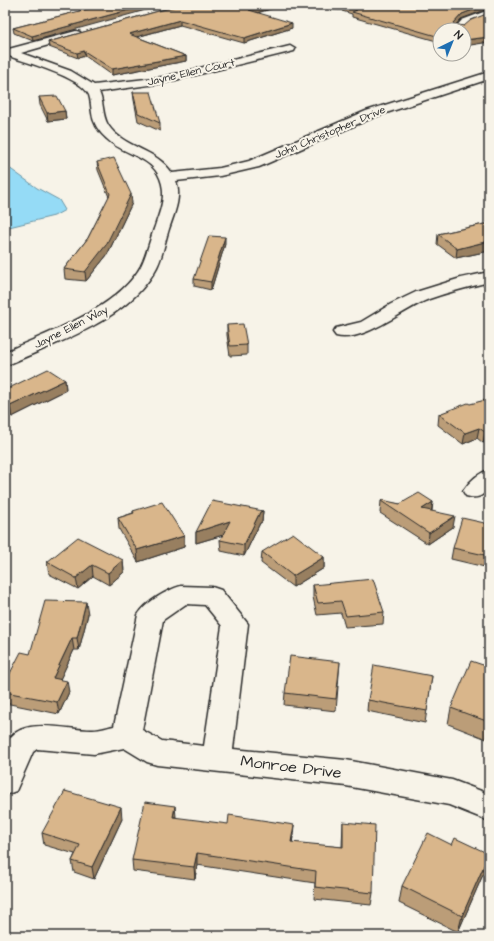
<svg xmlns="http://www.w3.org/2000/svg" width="494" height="941" viewBox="0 0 494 941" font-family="'Architects Daughter',sans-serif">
  <rect width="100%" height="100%" fill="#f7f3e8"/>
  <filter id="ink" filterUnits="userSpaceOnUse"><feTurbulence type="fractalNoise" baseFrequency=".025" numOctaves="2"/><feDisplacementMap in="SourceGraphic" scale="8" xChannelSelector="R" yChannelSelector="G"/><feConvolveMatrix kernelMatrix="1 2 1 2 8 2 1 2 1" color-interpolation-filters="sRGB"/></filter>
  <g filter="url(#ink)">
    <!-- water -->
    <path fill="#95dbf6" stroke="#6b95a5" d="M 5,165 L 37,188 L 59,200 L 65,210 L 54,216 L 5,228 Z"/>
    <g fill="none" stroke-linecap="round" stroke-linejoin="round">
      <!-- minor casing -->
      <g stroke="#2b2b2b" stroke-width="3">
        <path id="minor" d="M 324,5 L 359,5 L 357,7 C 348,9 332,12 324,5 Z
          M 489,10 L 489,16 L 470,24 L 464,30 L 454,29 L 462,20 Z
          M 76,31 L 80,32 L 81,34 L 80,36 L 21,53 L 71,71 L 94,85 L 163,77 L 290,46 L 295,49 L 294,51 L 163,83 L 99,92 C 104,102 102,115 108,125 C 123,148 157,149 172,173 L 220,168 L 249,161 L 366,111 L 489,72 L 489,79 L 374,117 L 259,167 L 220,176 L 176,181 C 182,197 174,214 169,229 C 165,241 163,255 157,267 C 130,319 62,340 12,363 L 5,365 L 5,352 C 47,333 118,309 141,266 C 147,254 150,239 155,226 C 161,209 168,192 158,174 C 148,156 121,153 107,139 C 99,132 93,123 92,113 C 91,107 91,101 89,95 C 81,77 27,63 9,56 L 5,56 L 5,50 Z
          M 489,272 L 489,282 C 469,287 449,292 429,299 C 403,309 364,343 336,336 L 333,332 L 336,328 L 361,322 L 391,304 L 416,292 L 461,278 Z
          M 489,470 L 489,489 C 481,497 477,499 466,496 L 463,491 C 469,482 478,473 489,470 Z
          M 181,586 L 212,587 L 221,590 L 248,624 L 233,749 L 346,760 L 452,780 L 489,794 L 489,821 L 449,805 L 346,786 L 157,765 L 147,762 L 124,748 L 94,754 L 37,749 L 33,752 L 16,791 L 5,795 C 5,783 2,759 5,749 C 15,712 67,731 93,730 C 100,730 108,727 114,726 L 138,615 C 146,602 167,590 181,586 ZM 186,604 L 205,605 L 222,626 L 204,746 L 162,741 L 142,730 L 163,620 Z"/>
      </g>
      <!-- minor -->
      <use href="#minor" fill="#f7f3e8" fill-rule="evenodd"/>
    </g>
    <!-- wall -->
    <path fill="#bb9d78" stroke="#2b2b2b" d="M 103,5 L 33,41 L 14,33 L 13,28 Z
      M 180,5 L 284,5 L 257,13 L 292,28 L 244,43 L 180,25 L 137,37 L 186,56 L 186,61 L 112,75 L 85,56 L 78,58 L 49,47 L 48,42 Z
      M 349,5 L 489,5 L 489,9 L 488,9 L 461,19 L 456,25 L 489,42 L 464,45 L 464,30 L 440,30 L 440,42 L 352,17 L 352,14 L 342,11 L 342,6 Z
      M 133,92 L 160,123 L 160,131 L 138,121 L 134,100 Z
      M 39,97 L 65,111 L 66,119 L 48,121 L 40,105 Z
      M 97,162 L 132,203 L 107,255 L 86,281 L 65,279 L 64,269 L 88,238 L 109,197 L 98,170 Z
      M 489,223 L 489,251 L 456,258 L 437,244 L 438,234 Z
      M 225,244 L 211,290 L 194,286 L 194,279 Z
      M 227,325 L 247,345 L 247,355 L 230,356 L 227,335 Z
      M 65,380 L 66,390 L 12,417 L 5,412 L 5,390 Z
      M 489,399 L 489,440 L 483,443 L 477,438 L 463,444 L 438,425 L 439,414 Z
      M 381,501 L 400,504 L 433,502 L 432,511 L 453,527 L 428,544 L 380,513 Z
      M 133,511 L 184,536 L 184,547 L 138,562 L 119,529 L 118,518 L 133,513 Z
      M 263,511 L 262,522 L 260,523 L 244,556 L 221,551 L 220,540 L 223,535 L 196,543 L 196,532 Z
      M 489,524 L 489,568 L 451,559 L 453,548 Z
      M 262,552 L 324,557 L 324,568 L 293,587 L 261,563 Z
      M 123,560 L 124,572 L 109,585 L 93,576 L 78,589 L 49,574 L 47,562 Z
      M 313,585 L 384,612 L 383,624 L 345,627 L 341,613 L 317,615 L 313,597 Z
      M 88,614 L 79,650 L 74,650 L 60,679 L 69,692 L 59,714 L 5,703 L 5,683 L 30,654 Z
      M 340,662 L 336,711 L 284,705 L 285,693 Z
      M 489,667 L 489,740 L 448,724 L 451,708 Z
      M 432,676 L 425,723 L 367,711 L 368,700 Z
      M 122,819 L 94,879 L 74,872 L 72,861 L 75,854 L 44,845 L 42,833 Z
      M 343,822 L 373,893 L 371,905 L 314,899 L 315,883 L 197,865 L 195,879 L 133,871 L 132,860 L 293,836 L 292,843 L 342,847 Z
      M 485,870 L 458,932 L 399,903 L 402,886 Z"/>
    <!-- shaded-wall -->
    <path fill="#987f61" stroke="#2b2b2b" d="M 147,5 L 164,5 L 33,41 L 32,36 Z
      M 268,5 L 284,5 L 249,15 L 249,10 Z
      M 486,5 L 489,5 L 488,9 L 461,19 L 452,29 L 453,24 L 462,14 Z
      M 180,20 L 180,25 L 129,39 L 129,34 Z
      M 292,23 L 292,28 L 244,43 L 244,38 Z
      M 489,37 L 489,42 L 465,46 L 465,40 Z
      M 84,51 L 85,56 L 78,58 L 77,53 Z
      M 186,56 L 186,61 L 112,75 L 112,69 Z
      M 65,111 L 66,119 L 48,121 L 47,113 Z
      M 131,194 L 132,203 L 107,255 L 86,281 L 85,272 Z
      M 225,237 L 225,244 L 211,290 L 211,282 Z
      M 489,241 L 489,251 L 456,258 L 457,249 Z
      M 65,380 L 66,390 L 12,417 L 10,406 Z
      M 479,428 L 477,438 L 463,444 L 465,433 Z
      M 489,430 L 489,440 L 483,443 L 485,432 Z
      M 433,502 L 431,513 L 422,509 Z
      M 263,511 L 262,522 L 260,523 L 244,556 L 244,545 L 260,512 Z
      M 455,516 L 453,527 L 428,544 L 429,533 Z
      M 230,521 L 230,533 L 196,543 L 196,532 Z
      M 184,536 L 184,547 L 138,562 L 137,550 Z
      M 324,557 L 324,568 L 293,587 L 293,576 Z
      M 123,560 L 124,572 L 109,585 L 108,573 Z
      M 92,565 L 93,576 L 78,589 L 76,578 Z
      M 86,602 L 88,614 L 79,650 L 77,638 Z
      M 72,638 L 74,650 L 55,690 L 53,678 Z
      M 67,681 L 69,692 L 59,714 L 57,702 Z
      M 175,806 L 176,817 L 173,817 Z
      M 121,807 L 122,819 L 94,879 L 92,867 Z
      M 294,825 L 293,836 L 291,854 L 291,842 Z
      M 197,853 L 197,865 L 195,879 L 194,867 Z
      M 489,854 L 485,870 L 458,932 L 462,916 Z"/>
    <!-- building -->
    <path fill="#d9b68b" stroke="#2b2b2b" d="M 103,5 L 147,5 L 32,36 L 13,28 Z
      M 180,5 L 268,5 L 249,10 L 292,23 L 244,38 L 180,20 L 129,34 L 186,56 L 112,69 L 84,51 L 77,53 L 48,42 Z
      M 349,5 L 486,5 L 462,14 L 453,24 L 464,26 L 471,20 L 489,13 L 489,37 L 464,40 L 464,30 L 440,30 L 440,37 L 352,12 L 357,10 L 342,6 Z
      M 133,92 L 151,92 L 160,123 L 138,113 Z
      M 57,96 L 65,111 L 47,113 L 39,97 Z
      M 114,158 L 131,194 L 106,245 L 85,272 L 64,269 L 88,238 L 110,194 L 97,162 Z
      M 489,223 L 489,241 L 457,249 L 438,234 Z
      M 209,236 L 225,237 L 211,282 L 194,279 Z
      M 243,324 L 247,345 L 230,346 L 227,325 Z
      M 48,369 L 65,380 L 10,406 L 5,402 L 5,390 Z
      M 489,399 L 489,430 L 485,432 L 479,428 L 465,433 L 439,414 L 468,403 L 470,404 Z
      M 419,493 L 433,502 L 422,509 L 455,516 L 429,533 L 381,501 L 382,500 L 400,504 Z
      M 212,501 L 263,511 L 260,512 L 244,545 L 220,540 L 230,521 L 196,532 Z
      M 162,502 L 184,536 L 137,550 L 118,518 L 134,513 L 133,511 Z
      M 462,518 L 489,524 L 489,556 L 453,548 Z
      M 293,533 L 324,557 L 293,576 L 262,552 Z
      M 78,537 L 123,560 L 108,573 L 92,565 L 76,578 L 47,562 Z
      M 373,579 L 384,612 L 346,616 L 341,601 L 318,603 L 313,585 Z
      M 45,601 L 86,602 L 77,638 L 72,638 L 53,678 L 67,681 L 57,702 L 5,692 L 5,683 L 21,652 L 30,654 Z
      M 290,656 L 340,662 L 336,699 L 285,693 Z
      M 471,661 L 489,667 L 489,722 L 451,708 Z
      M 374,665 L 432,676 L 427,711 L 368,700 Z
      M 65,791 L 121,807 L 92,867 L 72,861 L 80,845 L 42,833 Z
      M 145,802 L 175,806 L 173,817 L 228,824 L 229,815 L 294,825 L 291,842 L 343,847 L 343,822 L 375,825 L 373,893 L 315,887 L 316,871 L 197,853 L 194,867 L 132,860 Z
      M 428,833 L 452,845 L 455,838 L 489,854 L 462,916 L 402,886 Z"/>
  </g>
  <g text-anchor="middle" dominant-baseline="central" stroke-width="4" stroke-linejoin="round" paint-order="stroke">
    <!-- far-street labels -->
    <g font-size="11" fill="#2b2b2b" stroke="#f7f3e8">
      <text transform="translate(191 72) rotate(-13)">Jayne Ellen Court</text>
      <text transform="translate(330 132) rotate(-23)">John Christopher Drive</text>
      <text transform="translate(71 327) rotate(-27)">Jayne Ellen Way</text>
    </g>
    <!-- near-street labels -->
    <g font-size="16" fill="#2b2b2b" stroke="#f7f3e8">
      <text transform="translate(291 767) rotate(7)">Monroe Drive</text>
    </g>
  </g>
  <!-- margin -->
  <rect width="494" height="941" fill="none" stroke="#f7f3e8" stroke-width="20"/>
  <rect x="10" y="10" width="474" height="921" fill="none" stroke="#2b2b2b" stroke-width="1.5" filter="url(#ink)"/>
  <!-- north arrow -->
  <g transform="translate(452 42) rotate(43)"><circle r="19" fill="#f7f3e8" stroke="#a5a39c"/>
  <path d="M0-3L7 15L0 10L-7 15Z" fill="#1f6fb2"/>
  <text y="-6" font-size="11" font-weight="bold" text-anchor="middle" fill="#2b2b2b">N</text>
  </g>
</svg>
